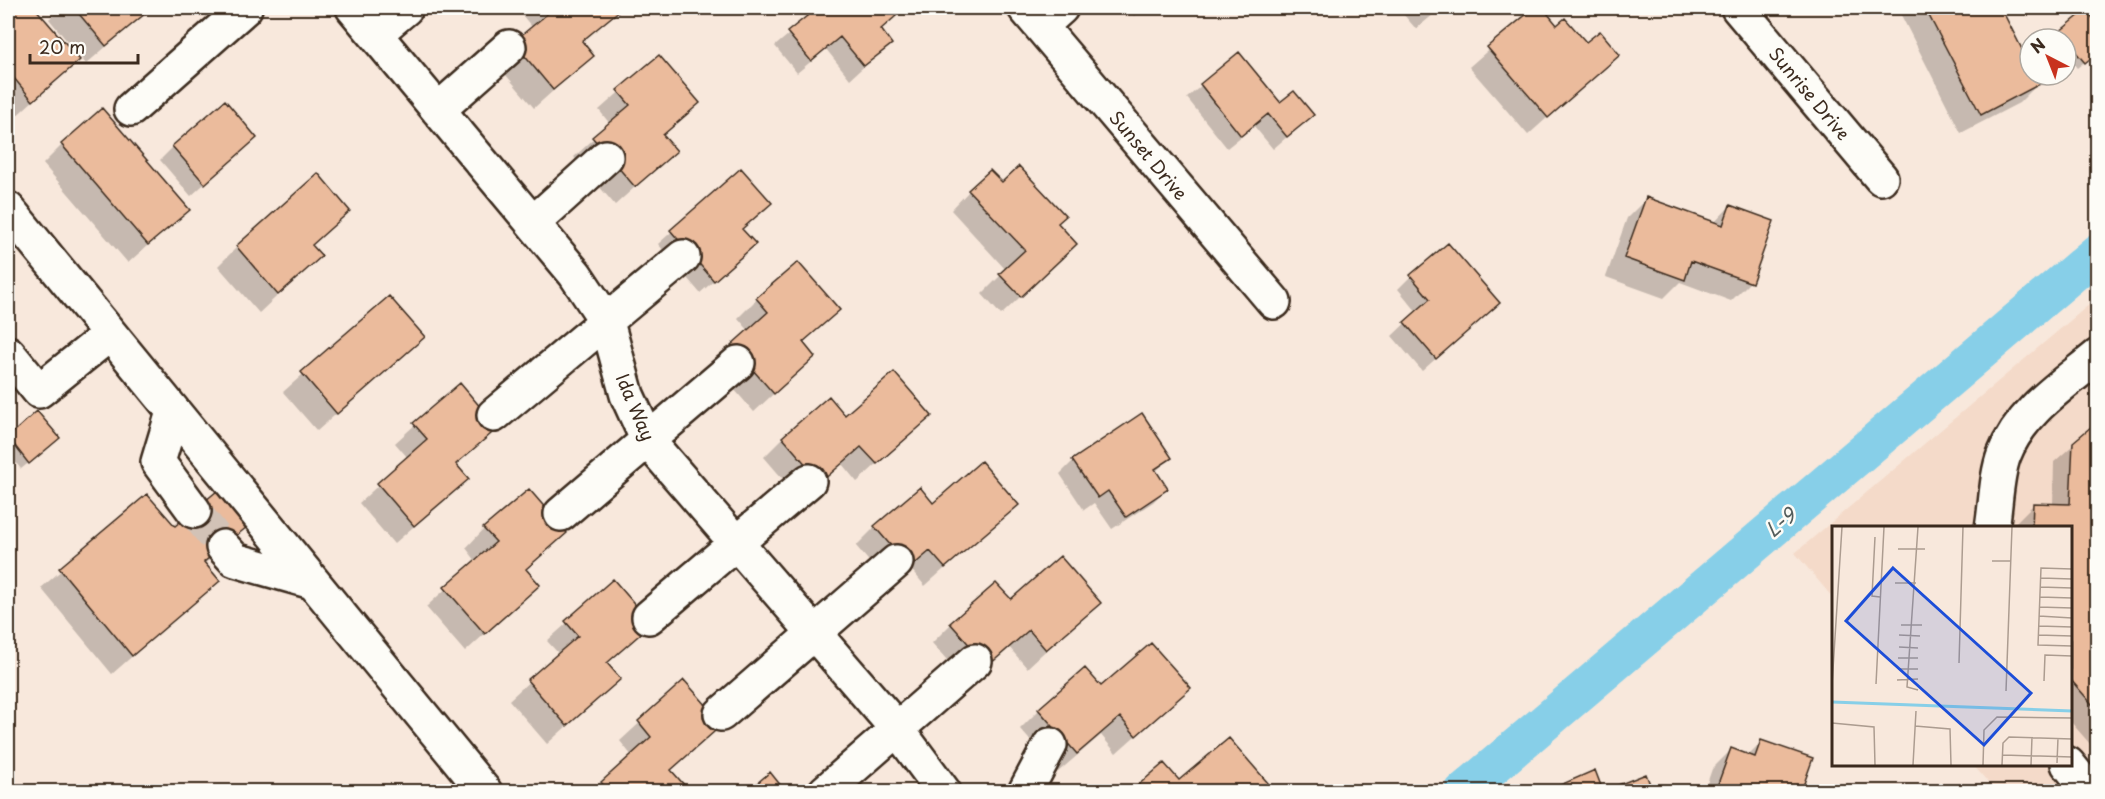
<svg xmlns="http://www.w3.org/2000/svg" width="2105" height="799" viewBox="0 0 2105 799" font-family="'Playpen Sans',sans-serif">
  <rect width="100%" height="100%" fill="#f8e8dc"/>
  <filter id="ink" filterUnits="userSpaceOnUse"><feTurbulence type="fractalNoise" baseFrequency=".0167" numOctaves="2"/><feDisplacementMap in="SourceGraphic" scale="12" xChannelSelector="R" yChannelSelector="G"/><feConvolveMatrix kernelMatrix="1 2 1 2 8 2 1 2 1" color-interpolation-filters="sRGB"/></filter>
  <g filter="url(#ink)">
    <!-- built -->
    <path fill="#f4dac9" d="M 2097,298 L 2097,791 L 1996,791 L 1973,765 L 2070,764 L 2070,528 L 1834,528 L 1833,598 L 1795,553 Z"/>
    <!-- shadow -->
    <path fill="#0003" d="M 8,8 L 34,8 L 78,60 L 13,119 L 8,112 Z
      M 61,8 L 151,8 L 86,64 L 49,19 Z
      M 451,8 L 463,8 L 456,13 Z
      M 528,8 L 616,8 L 618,10 L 582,43 L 592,56 L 534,108 L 495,62 L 533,28 L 521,14 Z
      M 820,8 L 887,8 L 894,16 L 880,30 L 890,43 L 850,79 L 826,49 L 797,73 L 775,46 Z
      M 1127,8 L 1143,8 L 1134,16 Z
      M 1398,8 L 1441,8 L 1416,29 Z
      M 1536,8 L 1541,8 L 1557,27 L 1586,45 L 1618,54 L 1528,135 L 1469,67 Z
      M 1903,8 L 1999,8 L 2030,68 L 2030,75 L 2034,75 L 2038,84 L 2019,103 L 1961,133 L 1899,11 Z
      M 2060,33 L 2098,51 L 2077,68 L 2066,54 L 2066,39 L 2054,39 Z
      M 1238,54 L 1279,105 L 1312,115 L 1273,149 L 1254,126 L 1227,148 L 1187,98 Z
      M 659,57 L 698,103 L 663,136 L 675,151 L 615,205 L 574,157 L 610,124 L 599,110 Z
      M 255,138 L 191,196 L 160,160 L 173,147 Z
      M 62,145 L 187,210 L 128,263 L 43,164 Z
      M 741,170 L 741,257 L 700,293 L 658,244 Z
      M 1002,184 L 1056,224 L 1056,263 L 1001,315 L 982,294 L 1006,270 L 951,210 L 969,191 Z
      M 1646,199 L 1714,223 L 1730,206 L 1750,282 L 1731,301 L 1680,282 L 1664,298 L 1606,277 L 1627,218 Z
      M 311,246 L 320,256 L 259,313 L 218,266 L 237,247 Z
      M 1411,276 L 1498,303 L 1422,371 L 1392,336 L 1417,312 L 1398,289 Z
      M 389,298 L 423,337 L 317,431 L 283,392 Z
      M 757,299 L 837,310 L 802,344 L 813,357 L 754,412 L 713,365 L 749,331 L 738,318 Z
      M 459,385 L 496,428 L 456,465 L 467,479 L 394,544 L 359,503 L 408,458 L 395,443 Z
      M 37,413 L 52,444 L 21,469 L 8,453 L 8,439 Z
      M 930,416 L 857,482 L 842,464 L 801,500 L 764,457 L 783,438 Z
      M 2098,423 L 2098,753 L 2070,721 L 2070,528 L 2015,528 L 2015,523 L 2034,504 L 2053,505 L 2054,462 Z
      M 1170,458 L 1155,472 L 1166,489 L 1153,502 L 1112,529 L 1094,503 L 1084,510 L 1060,474 L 1073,461 Z
      M 147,496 L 174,529 L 226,546 L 204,564 L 218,581 L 112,674 L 41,588 Z
      M 1017,504 L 925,586 L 910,568 L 890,586 L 856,546 L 875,527 L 933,505 Z
      M 484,529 L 565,533 L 525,570 L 538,585 L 465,652 L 426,607 L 476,561 L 466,548 Z
      M 613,582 L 650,624 L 606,664 L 619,679 L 547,744 L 509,700 L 559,654 L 547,641 Z
      M 1010,602 L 1098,602 L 1027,668 L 1009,647 L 968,684 L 932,643 L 951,624 Z
      M 684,682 L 721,724 L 670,771 L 679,792 L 593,792 L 632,756 L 620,741 Z
      M 1101,688 L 1189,688 L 1116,753 L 1101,735 L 1058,772 L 1020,729 L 1039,710 Z
      M 1762,742 L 1800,792 L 1704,792 L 1712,769 L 1731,750 L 1748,756 Z"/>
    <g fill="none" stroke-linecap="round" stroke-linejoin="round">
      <!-- canal -->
      <path stroke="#87cfe8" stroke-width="38" d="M 1463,792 L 2098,252"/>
    </g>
    <!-- building -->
    <path fill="#ebbb9c" stroke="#3b2a1e" stroke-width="1.5" d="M 8,8 L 35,8 L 80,60 L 33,101 L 8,71 Z
      M 74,8 L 152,8 L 106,46 Z
      M 550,8 L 618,8 L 620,10 L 582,41 L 594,56 L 553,90 L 513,42 L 552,10 Z
      M 817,8 L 889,8 L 896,16 L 881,29 L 892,44 L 864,66 L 840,37 L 811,61 L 787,32 Z
      M 1534,8 L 1543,8 L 1557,25 L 1565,18 L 1586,42 L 1600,31 L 1620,55 L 1548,118 L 1487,47 Z
      M 1925,8 L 2001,8 L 2030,65 L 2030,75 L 2035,75 L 2040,84 L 1981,115 Z
      M 2086,10 L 2098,24 L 2098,52 L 2085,63 L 2059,32 Z
      M 1239,52 L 1280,102 L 1294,91 L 1314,115 L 1287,137 L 1268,114 L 1241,136 L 1200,84 Z
      M 659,55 L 700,103 L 663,135 L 677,151 L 635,187 L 592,137 L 630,105 L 617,90 Z
      M 225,100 L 257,138 L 205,184 L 172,146 Z
      M 102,108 L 190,210 L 148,245 L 61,144 Z
      M 1019,166 L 1066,216 L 1058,223 L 1077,244 L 1021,297 L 999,274 L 1025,250 L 968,190 L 990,170 L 1002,182 Z
      M 741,168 L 772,203 L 742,229 L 756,244 L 714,281 L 670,230 Z
      M 318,173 L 350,211 L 312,245 L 322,256 L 278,295 L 236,246 Z
      M 1646,197 L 1723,225 L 1730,205 L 1774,221 L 1752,283 L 1691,261 L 1685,280 L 1624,258 Z
      M 1448,243 L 1500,303 L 1436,359 L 1404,322 L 1430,299 L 1410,275 Z
      M 798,262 L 840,310 L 803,342 L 815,357 L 774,394 L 731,345 L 768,312 L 756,298 Z
      M 389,296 L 425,337 L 337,414 L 301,372 Z
      M 894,372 L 932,416 L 877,464 L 861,447 L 821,482 L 782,437 L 829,396 L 845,415 Z
      M 460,383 L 498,428 L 456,464 L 469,479 L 414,526 L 377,483 L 427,439 L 413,423 Z
      M 37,411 L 60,438 L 29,464 L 8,437 Z
      M 1142,413 L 1172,458 L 1155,469 L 1168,489 L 1126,517 L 1108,491 L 1098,498 L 1072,460 Z
      M 2098,421 L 2098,711 L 2070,679 L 2070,528 L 2032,528 L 2033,503 L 2070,504 L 2073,442 Z
      M 981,461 L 1019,505 L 945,568 L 930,551 L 910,568 L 874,526 L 920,487 L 933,503 Z
      M 529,489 L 567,533 L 526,569 L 540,585 L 485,634 L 444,587 L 496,542 L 483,528 Z
      M 217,491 L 247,527 L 204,562 L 220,581 L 132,656 L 59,568 L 147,494 L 175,526 Z
      M 1060,556 L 1101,603 L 1046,650 L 1029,630 L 988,666 L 950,623 L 996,583 L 1011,599 Z
      M 613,579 L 652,624 L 607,663 L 621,679 L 567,726 L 527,680 L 578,636 L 565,621 Z
      M 1151,643 L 1191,688 L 1136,736 L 1120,717 L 1077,754 L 1038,709 L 1085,668 L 1101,686 Z
      M 684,680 L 723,724 L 671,770 L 686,787 L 680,792 L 609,792 L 601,782 L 651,737 L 638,721 Z
      M 1229,738 L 1268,783 L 1259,792 L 1130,792 L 1164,763 L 1179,780 Z
      M 1761,740 L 1813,758 L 1801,792 L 1715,792 L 1731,748 L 1755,757 Z
      M 1595,770 L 1603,791 L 1646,774 L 1653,792 L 1561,792 L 1558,786 Z
      M 770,772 L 786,792 L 747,792 Z"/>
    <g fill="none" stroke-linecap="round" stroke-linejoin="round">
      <!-- minor-tunnel -->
      <path stroke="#d2c2b6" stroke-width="33" stroke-dasharray="33 16" stroke-linecap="butt" d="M 194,511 L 223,547"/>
      <!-- minor casing -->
      <g stroke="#3b2a1e" stroke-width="38">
        <path id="minor" d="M 353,8 L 575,274 L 607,322 L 627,395 L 648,441 L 898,730 L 944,792
          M 1025,8 L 1274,302
          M 1738,8 L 1881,178
          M 1041,26 L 1061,8
          M 375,34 L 406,8
          M 131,109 L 245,8
          M 438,110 L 509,47
          M 8,209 L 485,792
          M 533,223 L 606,157
          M 8,353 L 39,391 L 110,334
          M 173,412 L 158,462 L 194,511
          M 494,415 L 683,257
          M 561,514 L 738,363
          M 1992,528 C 1996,505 1996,476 2004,455 C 2021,411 2063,385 2098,356
          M 223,547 L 235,560 L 312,582
          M 649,617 L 809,481
          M 721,714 L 896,562
          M 2068,764 L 2091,792
          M 825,792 L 975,661
          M 1025,792 L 1050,745"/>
      </g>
      <!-- minor -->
      <use href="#minor" stroke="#fdfcf7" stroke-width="33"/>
    </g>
  </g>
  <g text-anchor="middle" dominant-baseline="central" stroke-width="5" stroke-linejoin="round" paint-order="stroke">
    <!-- street labels -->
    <g font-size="18" fill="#3b2a1e" stroke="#fdfcf7">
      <text transform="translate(1810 93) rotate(50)">Sunrise Drive</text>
      <text transform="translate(1149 155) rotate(50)">Sunset Drive</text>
      <text transform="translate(636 407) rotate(67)">Ida Way</text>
    </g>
    <!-- water labels -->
    <g font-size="20" font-style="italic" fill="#525c5b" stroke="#fdfcf7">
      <text transform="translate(1780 522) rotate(-40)">L-9</text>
    </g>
  </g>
  <!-- overview -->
  <g transform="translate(1832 526)">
    <rect width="240" height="240" fill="#f8e8dc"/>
    <path fill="none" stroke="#87cfe8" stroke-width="3" d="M 0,176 L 240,185"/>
    <path fill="none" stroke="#ac9c90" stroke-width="1.5" d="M 43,11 L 40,70 L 48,71M 66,23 L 93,23M 160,35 L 179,35M 240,43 L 209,42 L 206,119 L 240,120M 209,52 L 240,53M 63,57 L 84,57M 208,61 L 240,62M 208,71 L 240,72M 207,81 L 240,82M 207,90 L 240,92M 69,99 L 90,99M 207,100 L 240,101M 67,109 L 88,110M 206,109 L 240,110M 67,121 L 86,122M 66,132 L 86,132M 127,137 L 131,1M 66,143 L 86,143M 65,154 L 86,153M 212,155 L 213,129 L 240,130M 44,158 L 52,1M 0,159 L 10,1M 86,164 L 75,161 L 86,1M 174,165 L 180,1M 0,197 L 42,201 L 43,239M 83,200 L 118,203 L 119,239M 171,229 L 240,231M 225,237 L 226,212M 81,239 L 84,185M 151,239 L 152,204 L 165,191 L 240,192M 170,239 L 171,217 L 177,211 L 240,213M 199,239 L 200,211"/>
    <path fill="#1d4ed8" fill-opacity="0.15" stroke="#1d4ed8" stroke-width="3" d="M 61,42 L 199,167 L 152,219 L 14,95 Z"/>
    <rect width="240" height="240" fill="none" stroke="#3b2a1e" stroke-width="3"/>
  </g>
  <!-- margin -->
  <rect width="2105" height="799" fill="none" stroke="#fdfcf7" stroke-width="30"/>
  <rect x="15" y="15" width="2075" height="769" fill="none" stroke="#3b2a1e" stroke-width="2" filter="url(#ink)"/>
  <!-- north arrow -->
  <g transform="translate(2048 57) rotate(318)"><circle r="28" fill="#fdfcf7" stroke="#afa8a0" stroke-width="1.5"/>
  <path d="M0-4.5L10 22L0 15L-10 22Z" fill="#c8321e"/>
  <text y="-9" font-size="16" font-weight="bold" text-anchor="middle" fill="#3b2a1e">N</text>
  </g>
  <!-- scale -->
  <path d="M30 54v9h108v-9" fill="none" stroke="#3b2a1e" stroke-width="3"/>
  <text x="39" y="54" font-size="18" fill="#3b2a1e" stroke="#fdfcf7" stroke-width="4.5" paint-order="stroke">20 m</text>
</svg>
